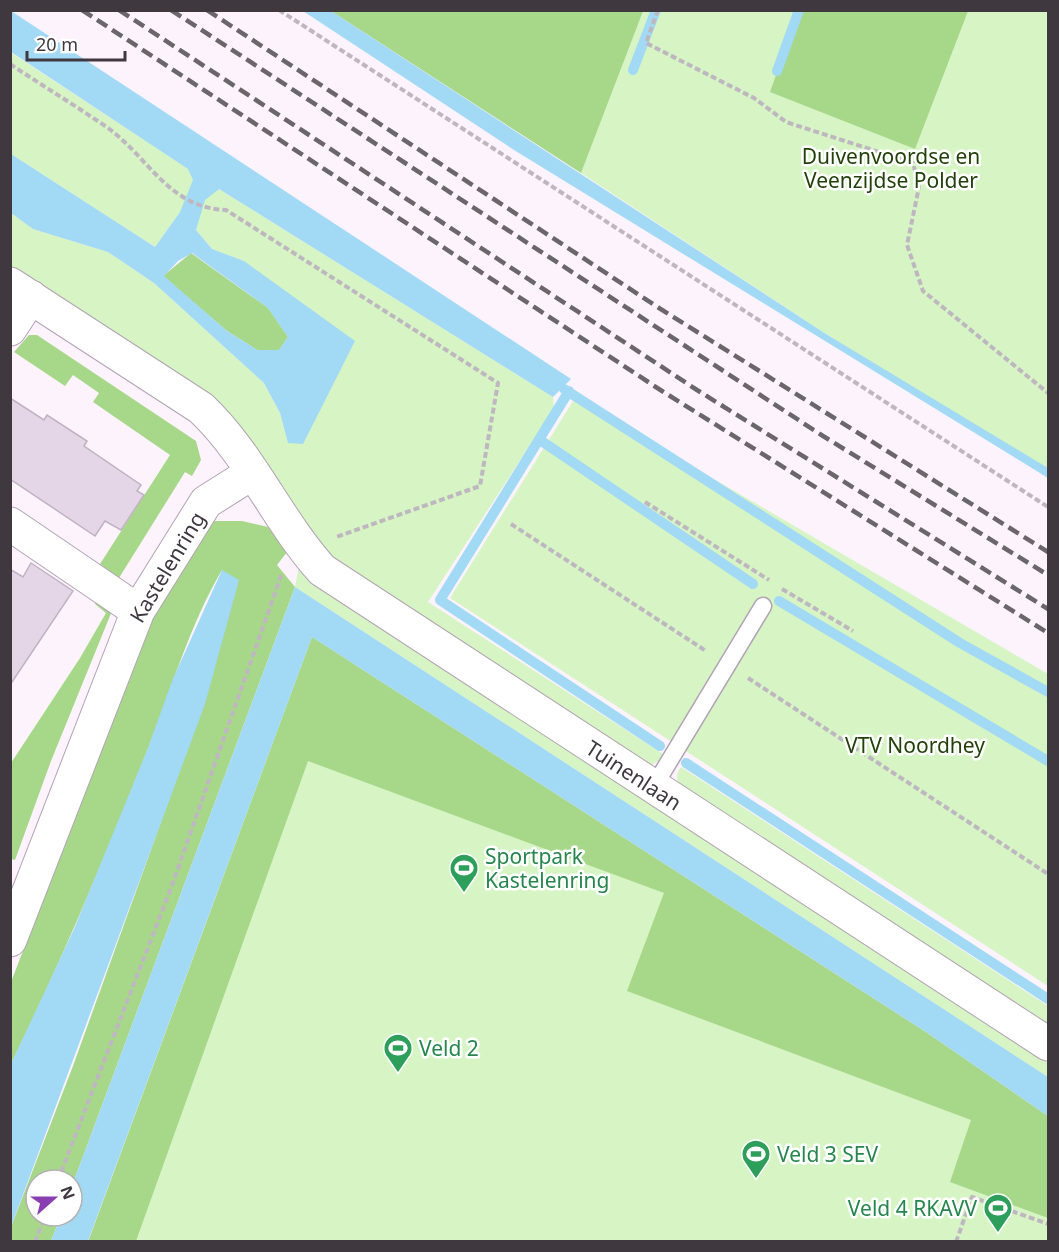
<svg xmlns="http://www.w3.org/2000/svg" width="1059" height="1252" viewBox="0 0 1059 1252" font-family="'Noto Sans',sans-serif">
  <rect width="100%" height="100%" fill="#fcf3fd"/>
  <!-- green -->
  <path fill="#d6f4c4" d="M 356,11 L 1048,11 L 1048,471 L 826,334 L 581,173 L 586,159 Z
    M 10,52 L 219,189 L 553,397 L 554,408 L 428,602 L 666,756 L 647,768 L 328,559 L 298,519 L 302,515 L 296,507 L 292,510 L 230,419 L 11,268 L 11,213 L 34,229 L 108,252 L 154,283 L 264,383 L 280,413 L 288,443 L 244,261 L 212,249 L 196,230 L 199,218 L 180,212 L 155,247 L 11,154 Z
    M 575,398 L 1048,674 L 1048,986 L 450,598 Z
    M 299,566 L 1048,1058 L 1048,1077 L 295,587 Z
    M 312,637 L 1048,1116 L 1048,1241 L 88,1242 Z
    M 681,767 L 1048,1006 L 1048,1027 L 678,786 L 677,774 Z"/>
  <!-- forest -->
  <path fill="#a7d789" d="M 331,11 L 643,11 L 581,173 Z
    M 799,11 L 968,11 L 915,149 L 770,92 Z
    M 191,253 L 268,308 L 288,337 L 279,350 L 257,350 L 227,331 L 163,276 Z
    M 29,335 L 37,335 L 196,441 L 201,460 L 192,476 L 185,472 L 119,578 L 100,564 L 170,455 L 93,402 L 99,393 L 73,375 L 65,386 L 14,352 Z
    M 211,521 L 242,521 L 268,527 L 287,552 L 277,565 L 295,587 L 72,1186 L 72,1180 L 36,1180 L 36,1216 L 61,1216 L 51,1241 L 11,1241 L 11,1227 L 73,1066 L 183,761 L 222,570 C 189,626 171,691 147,751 C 105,857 61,962 11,1064 L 11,982 L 156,606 Z
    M 99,596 L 114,606 L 51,761 L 15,860 L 11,859 L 11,763 L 80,658 L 106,613 L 95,604 Z
    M 312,637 L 926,1032 L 1048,1116 L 1048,1218 L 950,1182 L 971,1120 L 627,991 L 664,893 L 308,761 L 136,1241 L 88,1242 Z"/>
  <!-- water -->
  <path fill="#a2d9f5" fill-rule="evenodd" d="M 11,11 L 571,379 L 553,397 L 219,189 L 205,200 L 196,230 L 212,249 L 244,261 L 355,341 L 303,444 L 288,443 L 280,413 L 264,383 L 154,283 L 108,252 L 33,229 L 11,213 L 11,154 L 155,247 L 180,212 L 193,180 L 188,169 L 11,52 ZM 192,253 L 268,308 L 288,337 L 279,350 L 257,350 L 227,331 L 164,276 L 178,261 Z
    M 303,11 L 331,11 L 826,334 L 1048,468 L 1048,478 L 514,150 Z
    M 222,570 L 239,580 L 205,704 L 11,1227 L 11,1064 L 74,929 L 148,748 L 172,681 Z
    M 295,587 L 1048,1077 L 1048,1116 L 926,1032 L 312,637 L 88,1241 L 51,1241 L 61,1216 L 72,1216 L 72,1186 Z"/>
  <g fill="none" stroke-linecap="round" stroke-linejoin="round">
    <!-- stream -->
    <path stroke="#a2d9f5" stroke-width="10" d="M 633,70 L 656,10
      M 777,71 L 799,10
      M 564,389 L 960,643 L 1048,692
      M 569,391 L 440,600 L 660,746
      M 540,440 L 753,584
      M 779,601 L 1048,761
      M 686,763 L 1048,999"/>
  </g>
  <!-- building -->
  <path fill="#e5d6e7" stroke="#c1b2c3" stroke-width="1.5" d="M 10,398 L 44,420 L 47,415 L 87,441 L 84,446 L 141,485 L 137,491 L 144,495 L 121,530 L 105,521 L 95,536 L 10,479 Z
    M 31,563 L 73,591 L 10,685 L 10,569 L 23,577 Z"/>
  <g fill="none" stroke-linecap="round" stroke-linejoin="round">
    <!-- lane casing -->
    <g stroke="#b2a3b4" stroke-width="19">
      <path id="lane" d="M 653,788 L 763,606"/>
    </g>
    <!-- street casing -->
    <g stroke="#b2a3b4" stroke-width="35">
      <path id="street" d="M 10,284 L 201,408 C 250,454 277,520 322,570 L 1048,1044
        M 10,329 L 31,297
        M 10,524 L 138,611
        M 10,940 L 138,611 L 206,502 L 252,473"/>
    </g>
    <!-- path -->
    <path stroke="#bfb7c0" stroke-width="4" stroke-dasharray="6 3" stroke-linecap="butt" d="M 279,10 L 1048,507
      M 658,10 L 646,43 L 754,98 L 786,122 L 913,163 L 919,187 L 907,245 L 923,291 L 1048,393
      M 10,64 C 43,86 76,106 108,128 C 149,158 169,208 226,210 L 498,383 L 480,486 L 336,537
      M 645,502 L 769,580
      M 511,524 L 706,651
      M 782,589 L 853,631
      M 748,678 L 1048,874
      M 58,1180 L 171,888 L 282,573
      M 35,1242 L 45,1216
      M 956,1242 L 972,1197 L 1048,1224"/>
    <!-- lane -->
    <use href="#lane" stroke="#fff" stroke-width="16"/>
    <!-- street -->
    <use href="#street" stroke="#fff" stroke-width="33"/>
    <!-- rail -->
    <path stroke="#6b656c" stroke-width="4.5" stroke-dasharray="12 6" stroke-linecap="butt" d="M 82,10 L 662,391 L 1048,633
      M 119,10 L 697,390 L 1048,609
      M 171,10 L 823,436 L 1048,575
      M 207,10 L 659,308 L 1048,552"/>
  </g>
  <!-- icons -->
  <defs>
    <g id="stadium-pin" transform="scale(1.5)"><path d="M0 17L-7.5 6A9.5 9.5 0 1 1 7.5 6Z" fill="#2e9e5b" stroke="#fff"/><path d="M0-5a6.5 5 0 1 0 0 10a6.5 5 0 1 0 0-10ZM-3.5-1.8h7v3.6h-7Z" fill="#fff"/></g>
  </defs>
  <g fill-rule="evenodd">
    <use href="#stadium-pin" x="464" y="868"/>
    <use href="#stadium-pin" x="398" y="1048"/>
    <use href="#stadium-pin" x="756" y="1154"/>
    <use href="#stadium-pin" x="998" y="1208"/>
  </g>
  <g text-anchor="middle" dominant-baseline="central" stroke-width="5" stroke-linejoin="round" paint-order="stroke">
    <!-- park labels -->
    <g font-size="21" fill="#23410a" stroke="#fff">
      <text x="891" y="156">Duivenvoordse en<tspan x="891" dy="24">Veenzijdse Polder</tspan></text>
      <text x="915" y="745">VTV Noordhey</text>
    </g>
    <!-- street labels -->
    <g font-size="21" fill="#3f393f" stroke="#fff">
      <text transform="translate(167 567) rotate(-59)">Kastelenring</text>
      <text transform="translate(634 775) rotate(33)">Tuinenlaan</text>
    </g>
    <!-- leisure labels -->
    <g font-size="21" fill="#27864d" stroke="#fff" text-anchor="start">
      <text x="485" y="856">Sportpark<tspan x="485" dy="24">Kastelenring</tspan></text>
      <text x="419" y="1048">Veld 2</text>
      <text x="777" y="1154">Veld 3 SEV</text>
      <text x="977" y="1208" text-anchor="end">Veld 4 RKAVV</text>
    </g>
  </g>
  <!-- border -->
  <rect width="1059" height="1252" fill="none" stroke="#3f393f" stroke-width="24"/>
  <!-- north arrow -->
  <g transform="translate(54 1198) rotate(69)"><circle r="28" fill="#ffffff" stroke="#b2b0b2" stroke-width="1.5"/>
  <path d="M0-4.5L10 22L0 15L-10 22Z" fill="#893fb1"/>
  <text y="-9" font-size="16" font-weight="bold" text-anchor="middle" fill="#3f393f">N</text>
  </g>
  <!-- scale -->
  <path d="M27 51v9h98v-9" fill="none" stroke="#3f393f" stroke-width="3"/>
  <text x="36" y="51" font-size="18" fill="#3f393f" stroke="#ffffff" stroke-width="4.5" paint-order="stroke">20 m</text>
</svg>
